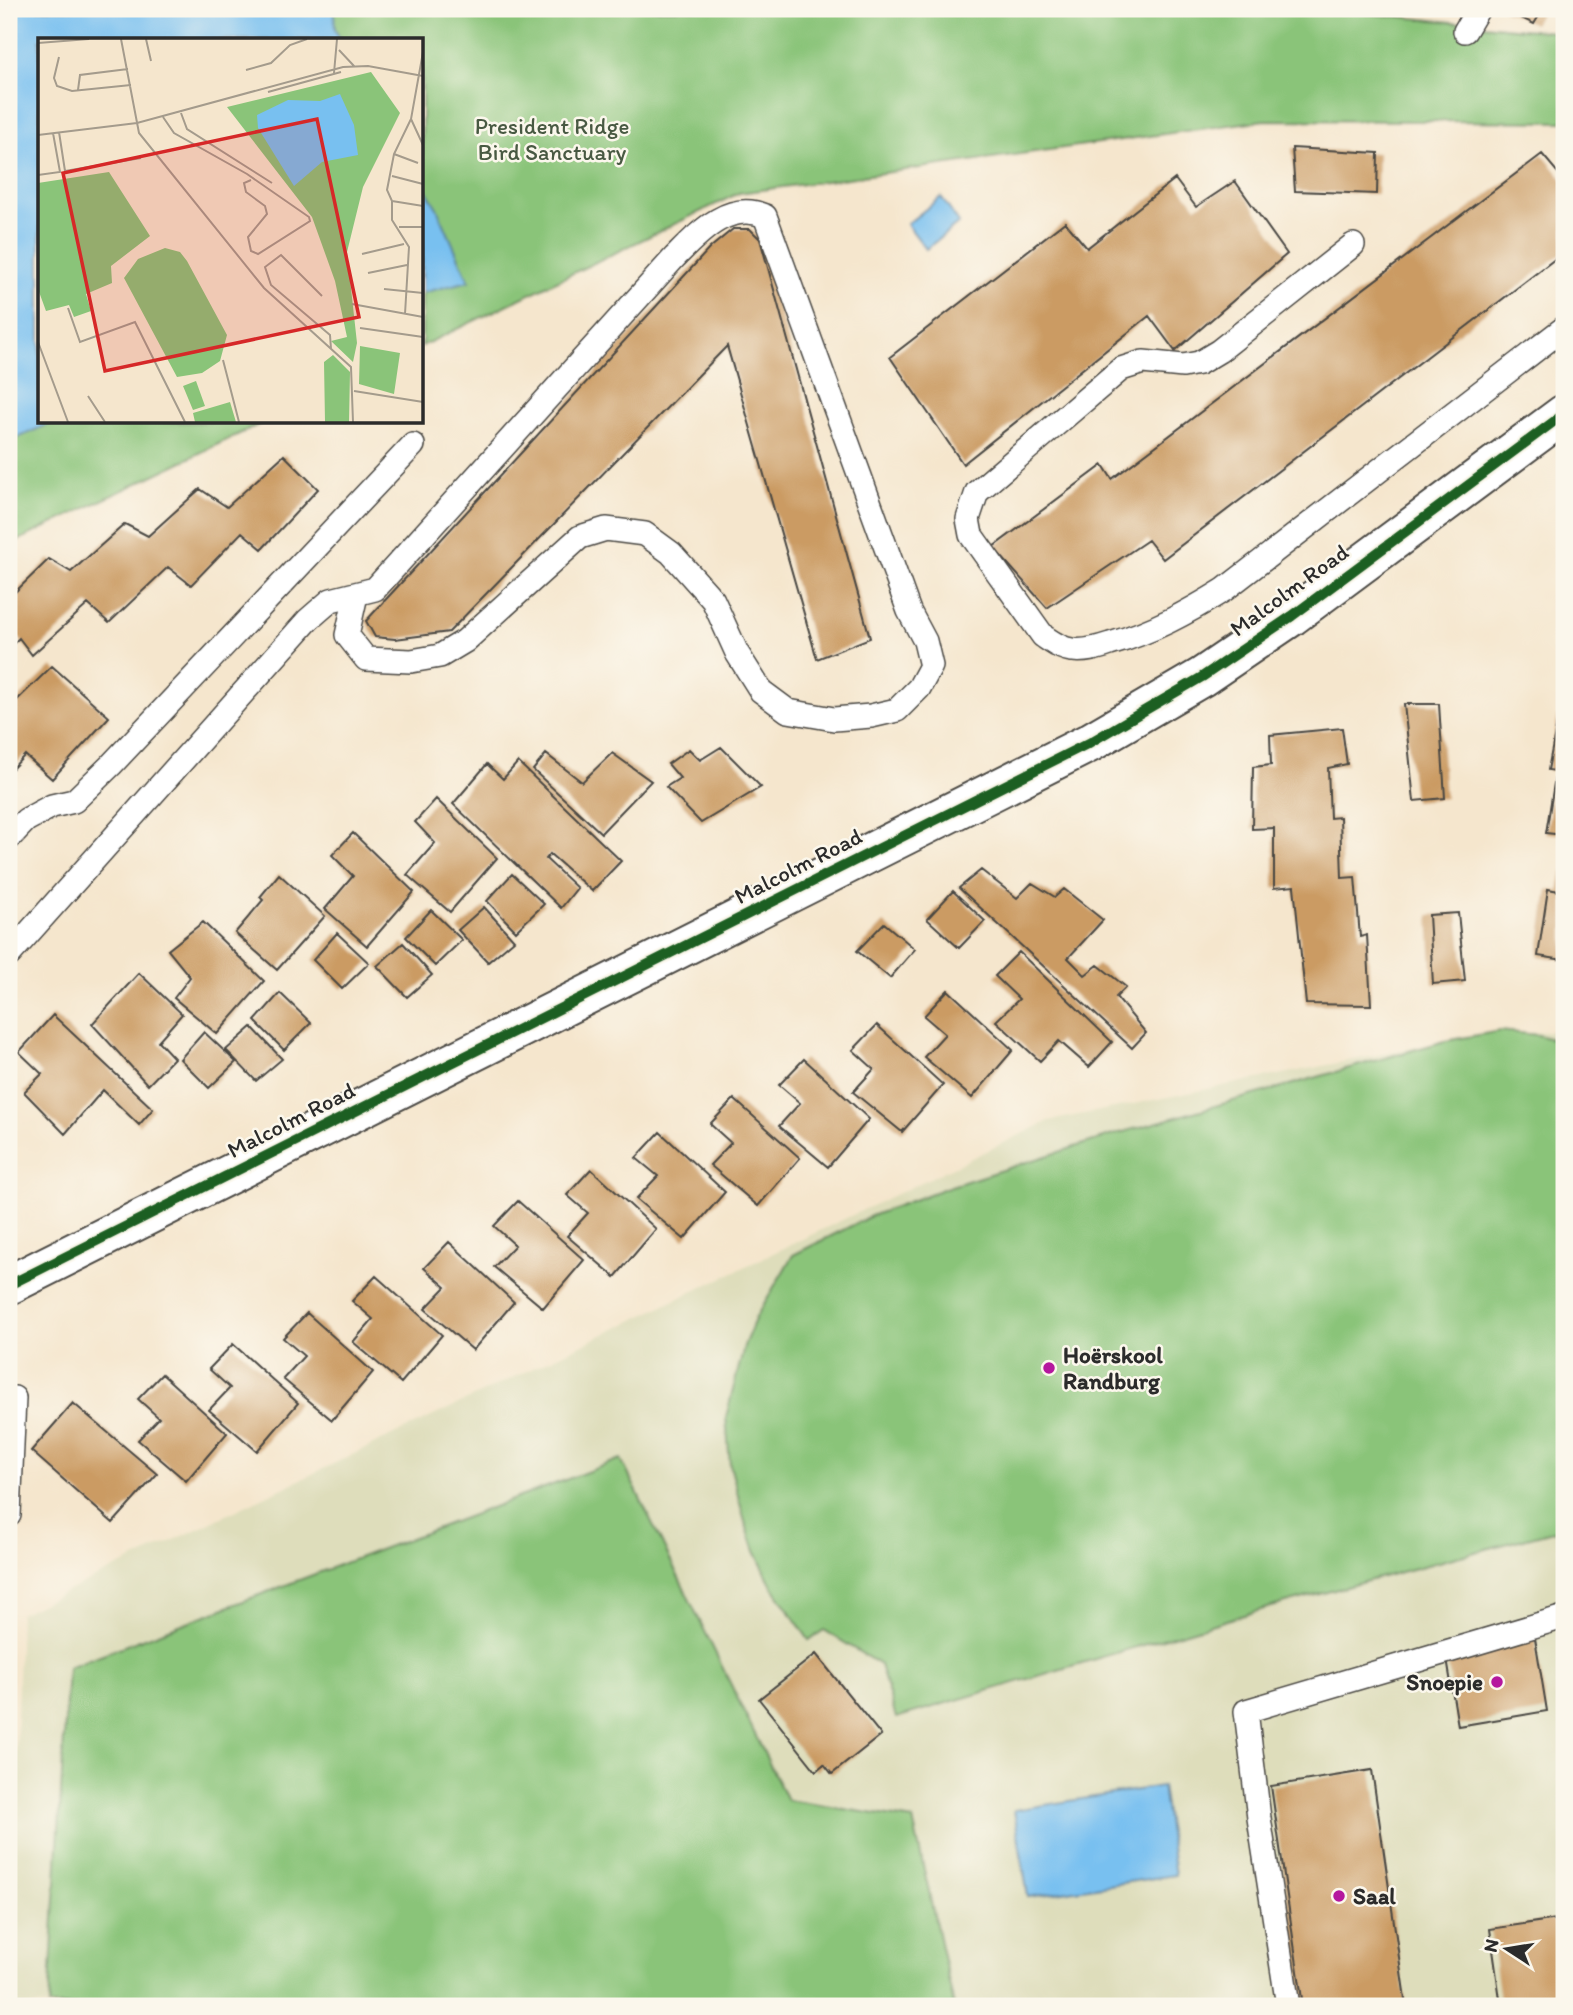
<svg xmlns="http://www.w3.org/2000/svg" width="1573" height="2015" viewBox="0 0 1573 2015" font-family="Itim,sans-serif">
  <rect width="100%" height="100%" fill="#fbf7ec"/>
  <filter id="ink" filterUnits="userSpaceOnUse"><feTurbulence type="fractalNoise" baseFrequency=".0143" numOctaves="2"/><feDisplacementMap in="SourceGraphic" scale="14" xChannelSelector="R" yChannelSelector="G"/><feConvolveMatrix kernelMatrix="1 2 1 2 8 2 1 2 1" color-interpolation-filters="sRGB"/></filter>
  <filter id="wash" filterUnits="userSpaceOnUse"><feTurbulence type="fractalNoise" baseFrequency=".00686" numOctaves="4" result="noise"/><feDisplacementMap in="SourceGraphic" scale="28" xChannelSelector="R" yChannelSelector="G"/><feGaussianBlur stdDeviation="1.57" result="paint"/><feColorMatrix in="noise" values="0 0 0 0 0 0 0 0 0 0 0 0 0 0 0 0 0 1.4 0 .05"/><feComposite in="paint" operator="in"/></filter>
  <g filter="url(#wash)">
    <rect width="100%" height="100%" fill="#f5e6cd"/>
    <!-- built -->
    <path fill="#deddbb" d="M 1564,1030 L 1564,2006 L 9,2006 L 20,1614 L 1049,1121 L 1457,1039 Z"/>
    <!-- green -->
    <path fill="#8ac479" stroke="#5a7852" stroke-width="2" d="M 9,9 L 1321,9 L 1564,33 L 1564,122 L 1265,120 L 739,193 L 422,346 L 422,40 L 40,40 L 40,422 L 264,422 L 9,545 Z
      M 1500,1031 L 1538,1035 L 1564,1043 L 1564,1528 L 1264,1609 L 896,1718 L 880,1665 L 824,1630 L 809,1640 L 772,1586 L 755,1551 L 745,1522 L 730,1465 L 726,1417 L 745,1343 L 756,1317 L 793,1255 L 871,1216 L 948,1187 L 1116,1134 L 1445,1041 Z
      M 621,1459 L 787,1800 L 913,1820 L 954,2006 L 49,2006 L 68,1667 Z"/>
    <!-- water -->
    <path fill="#78c0f0" stroke="#52768e" stroke-width="2" d="M 9,9 L 334,9 L 335,30 L 341,40 L 40,40 L 40,422 L 53,422 L 9,442 Z
      M 422,183 L 437,208 L 469,281 L 422,293 Z
      M 941,197 L 959,223 L 926,249 L 907,224 Z
      M 1162,1786 L 1175,1875 L 1028,1897 L 1014,1810 Z"/>
    <g id="blocks">
      <!-- building -->
      <path fill="#cb9b63" d="M 1502,9 L 1543,9 L 1534,24 Z
        M 1292,148 L 1378,153 L 1377,194 L 1295,191 Z
        M 1542,154 L 1564,180 L 1564,252 L 1163,559 L 1148,540 L 1047,608 L 993,547 L 1103,465 L 1112,479 Z
        M 1175,179 L 1196,207 L 1235,181 L 1287,254 L 1175,351 L 1149,316 L 963,464 L 890,357 L 1065,222 L 1087,248 Z
        M 733,229 L 750,229 L 760,239 L 870,638 L 817,659 L 727,346 L 449,632 L 395,639 L 375,637 L 366,621 L 710,248 Z
        M 284,455 L 318,489 L 262,549 L 242,532 L 191,585 L 168,567 L 109,623 L 88,604 L 32,655 L 19,638 L 9,648 L 9,598 L 49,559 L 71,572 L 125,524 L 148,536 L 200,489 L 227,507 Z
        M 52,666 L 109,717 L 52,779 L 25,755 L 9,772 L 9,708 Z
        M 1404,704 L 1439,704 L 1445,798 L 1414,801 Z
        M 1559,712 L 1564,713 L 1564,835 L 1546,833 L 1556,771 L 1548,770 Z
        M 1342,728 L 1347,764 L 1328,768 L 1330,818 L 1340,817 L 1342,878 L 1355,877 L 1360,937 L 1367,935 L 1371,1005 L 1306,1004 L 1294,886 L 1274,888 L 1274,828 L 1252,829 L 1253,767 L 1271,765 L 1270,735 Z
        M 721,747 L 761,787 L 701,823 L 666,787 L 680,778 L 668,764 L 689,749 L 700,760 Z
        M 612,753 L 651,781 L 601,833 L 533,770 L 546,754 L 582,782 Z
        M 518,762 L 621,861 L 592,891 L 550,854 L 546,859 L 577,888 L 561,908 L 453,804 L 487,764 L 503,779 Z
        M 436,799 L 497,858 L 450,912 L 407,875 L 435,843 L 415,822 Z
        M 353,833 L 414,892 L 367,946 L 325,909 L 353,876 L 332,855 Z
        M 981,870 L 1017,898 L 1032,883 L 1055,897 L 1064,889 L 1103,920 L 1068,958 L 1085,975 L 1098,965 L 1126,987 L 1116,997 L 1146,1033 L 1132,1048 L 959,888 Z
        M 1563,870 L 1564,871 L 1564,960 L 1538,956 L 1548,889 L 1559,891 Z
        M 279,874 L 325,916 L 277,970 L 235,933 L 263,900 L 260,897 Z
        M 512,874 L 544,904 L 516,931 L 487,901 Z
        M 953,891 L 985,921 L 959,948 L 927,919 Z
        M 484,907 L 514,940 L 488,962 L 458,930 Z
        M 431,910 L 462,940 L 435,966 L 406,937 Z
        M 1458,913 L 1465,981 L 1433,984 L 1429,915 Z
        M 203,922 L 264,981 L 217,1034 L 174,998 L 190,977 L 168,950 Z
        M 884,923 L 915,949 L 890,978 L 857,951 Z
        M 337,933 L 369,963 L 342,989 L 313,960 Z
        M 403,943 L 432,975 L 407,997 L 377,966 Z
        M 1019,952 L 1112,1042 L 1089,1067 L 1059,1041 L 1040,1061 L 996,1021 L 1019,999 L 995,976 Z
        M 139,973 L 182,1014 L 158,1041 L 174,1058 L 148,1085 L 92,1024 Z
        M 948,990 L 1013,1050 L 972,1098 L 924,1057 L 945,1034 L 924,1016 Z
        M 280,993 L 311,1023 L 284,1050 L 255,1021 Z
        M 53,1015 L 153,1109 L 139,1125 L 103,1090 L 65,1134 L 24,1092 L 42,1074 L 19,1052 Z
        M 877,1025 L 943,1085 L 902,1132 L 853,1092 L 874,1069 L 853,1050 Z
        M 252,1027 L 282,1059 L 256,1081 L 226,1050 Z
        M 204,1032 L 236,1062 L 209,1088 L 180,1059 Z
        M 804,1059 L 869,1119 L 828,1167 L 779,1126 L 800,1103 L 779,1085 Z
        M 734,1099 L 800,1158 L 758,1206 L 710,1165 L 731,1143 L 710,1124 Z
        M 660,1132 L 725,1192 L 684,1239 L 636,1199 L 658,1176 L 636,1158 Z
        M 591,1169 L 656,1229 L 615,1277 L 567,1236 L 588,1213 L 567,1195 Z
        M 518,1201 L 584,1260 L 543,1308 L 494,1267 L 515,1245 L 494,1226 Z
        M 449,1242 L 514,1302 L 473,1350 L 425,1309 L 446,1287 L 424,1268 Z
        M 376,1276 L 442,1335 L 401,1383 L 353,1342 L 373,1319 L 352,1301 Z
        M 307,1313 L 373,1372 L 332,1420 L 283,1379 L 304,1356 L 283,1338 Z
        M 233,1344 L 298,1403 L 257,1451 L 209,1410 L 230,1388 L 209,1369 Z
        M 162,1374 L 227,1433 L 186,1481 L 138,1440 L 159,1418 L 138,1399 Z
        M 73,1403 L 157,1474 L 113,1523 L 31,1451 Z
        M 1535,1638 L 1547,1711 L 1458,1726 L 1446,1653 Z
        M 816,1654 L 881,1735 L 832,1774 L 824,1764 L 816,1771 L 759,1699 Z
        M 1372,1770 L 1406,2006 L 1303,2006 L 1271,1786 Z
        M 1564,1918 L 1564,2006 L 1501,2006 L 1490,1929 Z"/>
    </g>
  </g>
  <g filter="url(#ink)">
    <use href="#blocks" fill-opacity="0" stroke="#494743" stroke-width="2"/>
    <g fill="none" stroke-linecap="round" stroke-linejoin="round">
      <!-- service casing -->
      <g stroke="#494743" stroke-width="26">
        <path id="service" d="M 1465,31 L 1478,9
          M 1353,245 L 1219,351 L 1199,363 L 1183,366 L 1143,362 L 1121,369 L 977,492 L 968,519 L 971,535 L 1043,636 C 1052,642 1061,649 1072,650 C 1085,652 1098,648 1110,644 C 1152,632 1187,613 1224,590 L 1564,328
          M 9,838 L 26,820 L 52,806 L 74,801 L 111,765 L 413,445
          M 9,955 L 308,620 L 331,600 L 375,589 L 674,258 C 698,234 728,200 765,216 L 909,611 L 925,641 L 931,666 L 919,688 L 897,710 L 871,716 L 834,719 L 788,711 L 761,691 L 737,653 L 713,600 L 671,553 L 645,534 L 606,529 L 580,537 L 465,641 L 440,656 L 411,661 L 366,659 L 347,635 L 356,595
          M 9,1515 L 14,1398
          M 1288,2006 L 1259,1818 L 1246,1711 L 1564,1617"/>
      </g>
      <!-- minor casing -->
      <g stroke="#494743" stroke-width="42">
        <path id="minor" d="M 9,1285 L 1089,743 L 1202,677 L 1292,616 L 1564,414"/>
      </g>
      <!-- service -->
      <use href="#service" stroke="#fff" stroke-width="23"/>
      <!-- minor -->
      <use href="#minor" stroke="#fff" stroke-width="38"/>
      <!-- cycleway casing -->
      <g stroke="#fbf7ec" stroke-width="15">
        <path id="cycleway" d="M 9,1285 L 1089,743 L 1202,677 L 1292,616 L 1564,414"/>
      </g>
      <!-- cycleway -->
      <use href="#cycleway" stroke="#1b5e20" stroke-width="10"/>
    </g>
  </g>
  <!-- markers -->
  <g fill="#b5179e" stroke="#fbf7ec" stroke-width="2.5">
    <circle cx="1049" cy="1368" r="7"/>
    <circle cx="1497" cy="1682" r="7"/>
    <circle cx="1339" cy="1896" r="7"/>
  </g>
  <g text-anchor="middle" dominant-baseline="central" stroke-width="5" stroke-linejoin="round" paint-order="stroke">
    <!-- park labels -->
    <g font-size="23" fill="#485942" stroke="#fbf7ec">
      <text x="552" y="126">President Ridge<tspan x="552" dy="26">Bird Sanctuary</tspan></text>
    </g>
    <!-- street labels -->
    <g font-size="23" fill="#2b2b2b" stroke="#fbf7ec">
      <text transform="translate(1289 590) rotate(-36)">Malcolm Road</text>
      <text transform="translate(798 866) rotate(-27)">Malcolm Road</text>
      <text transform="translate(291 1120) rotate(-27)">Malcolm Road</text>
    </g>
    <!-- poi labels -->
    <g font-size="23" font-weight="bold" fill="#2b2b2b" stroke="#fbf7ec" text-anchor="start">
      <text x="1063" y="1355">Hoërskool<tspan x="1063" dy="26">Randburg</tspan></text>
      <text x="1483" y="1682" text-anchor="end">Snoepie</text>
      <text x="1353" y="1896">Saal</text>
    </g>
  </g>
  <!-- overview -->
  <g transform="translate(38 38)">
    <rect width="385" height="385" fill="#f5e6cd"/>
    <path d="M 333,34 L 362,75 L 325,149 L 309,214 L 319,305 L 315,324 L 293,303 L 309,299 L 297,243 L 274,179 L 189,69 ZM 71,134 L 112,198 L 73,228 L 74,245 L 48,256 L 53,273 L 36,279 L 31,267 L 8,273 L 0,251 L 0,145 ZM 127,210 L 142,214 L 149,223 L 189,297 L 182,323 L 164,335 L 139,339 L 86,240 L 100,221 ZM 322,308 L 362,315 L 356,356 L 321,346 ZM 295,317 L 312,334 L 311,384 L 287,384 L 286,324 ZM 158,343 L 167,368 L 155,372 L 145,348 ZM 192,364 L 198,384 L 157,384 L 155,375 Z" fill="#8ac479"/>
    <path d="M 302,56 L 316,87 L 320,117 L 284,124 L 256,148 L 220,90 L 219,77 L 250,62 L 282,63 Z" fill="#78c0f0"/>
    <path fill="none" stroke="#a49b8c" stroke-width="2" d="M 83,1 L 101,95 L 226,250 L 313,329 L 315,384M 108,1 L 113,23M 0,5 L 51,1M 301,12 L 316,28M 385,14 L 373,81 L 385,107M 21,19 L 16,40 L 19,48 L 34,53 L 93,47M 208,32 L 233,25 L 252,7 L 269,1M 296,35 L 299,1M 40,52 L 42,37 L 90,31M 230,54 L 303,34M 143,75 L 149,91 L 234,145M 125,79 L 136,95 L 209,136 L 271,179 L 272,183 L 220,216 L 213,213 L 210,199 L 229,176 L 227,168 L 208,154 L 206,145 L 213,142M 21,94 L 27,133 L 103,120M 0,97 L 99,85 L 305,29 L 330,28 L 385,38M 356,116 L 380,125M 0,137 L 22,134 L 15,95M 354,138 L 385,146M 354,163 L 385,168M 361,189 L 385,189M 324,216 L 366,206M 330,235 L 369,227M 346,251 L 385,255M 284,258 L 243,217 L 227,229 L 233,247 L 292,297 L 293,311M 314,266 L 385,279M 30,270 L 42,304 L 97,284 L 147,384M 367,276 L 371,209 L 354,182 L 354,163 L 349,152 L 356,116 L 373,81M 322,290 L 385,299M 0,304 L 30,384M 185,322 L 201,384M 316,353 L 385,364M 50,358 L 67,384"/>
    <path fill="#d62828" fill-opacity="0.15" stroke="#d62828" stroke-width="3.5" d="M 279,81 L 321,279 L 67,333 L 25,135 Z"/>
    <rect width="385" height="385" fill="none" stroke="#2b2b2b" stroke-width="3.5"/>
  </g>
  <!-- margin -->
  <rect width="1573" height="2015" fill="none" stroke="#fbf7ec" stroke-width="35"/>
  <!-- north arrow -->
  <g transform="translate(1507 1949) rotate(282)" stroke="#fbf7ec" stroke-width="5" paint-order="stroke">
  <path d="M0-5L12 26L0 18L-12 26Z" fill="#2b2b2b"/>
  <text y="-10" font-size="19" font-weight="bold" text-anchor="middle" fill="#2b2b2b">N</text>
  </g>
</svg>
